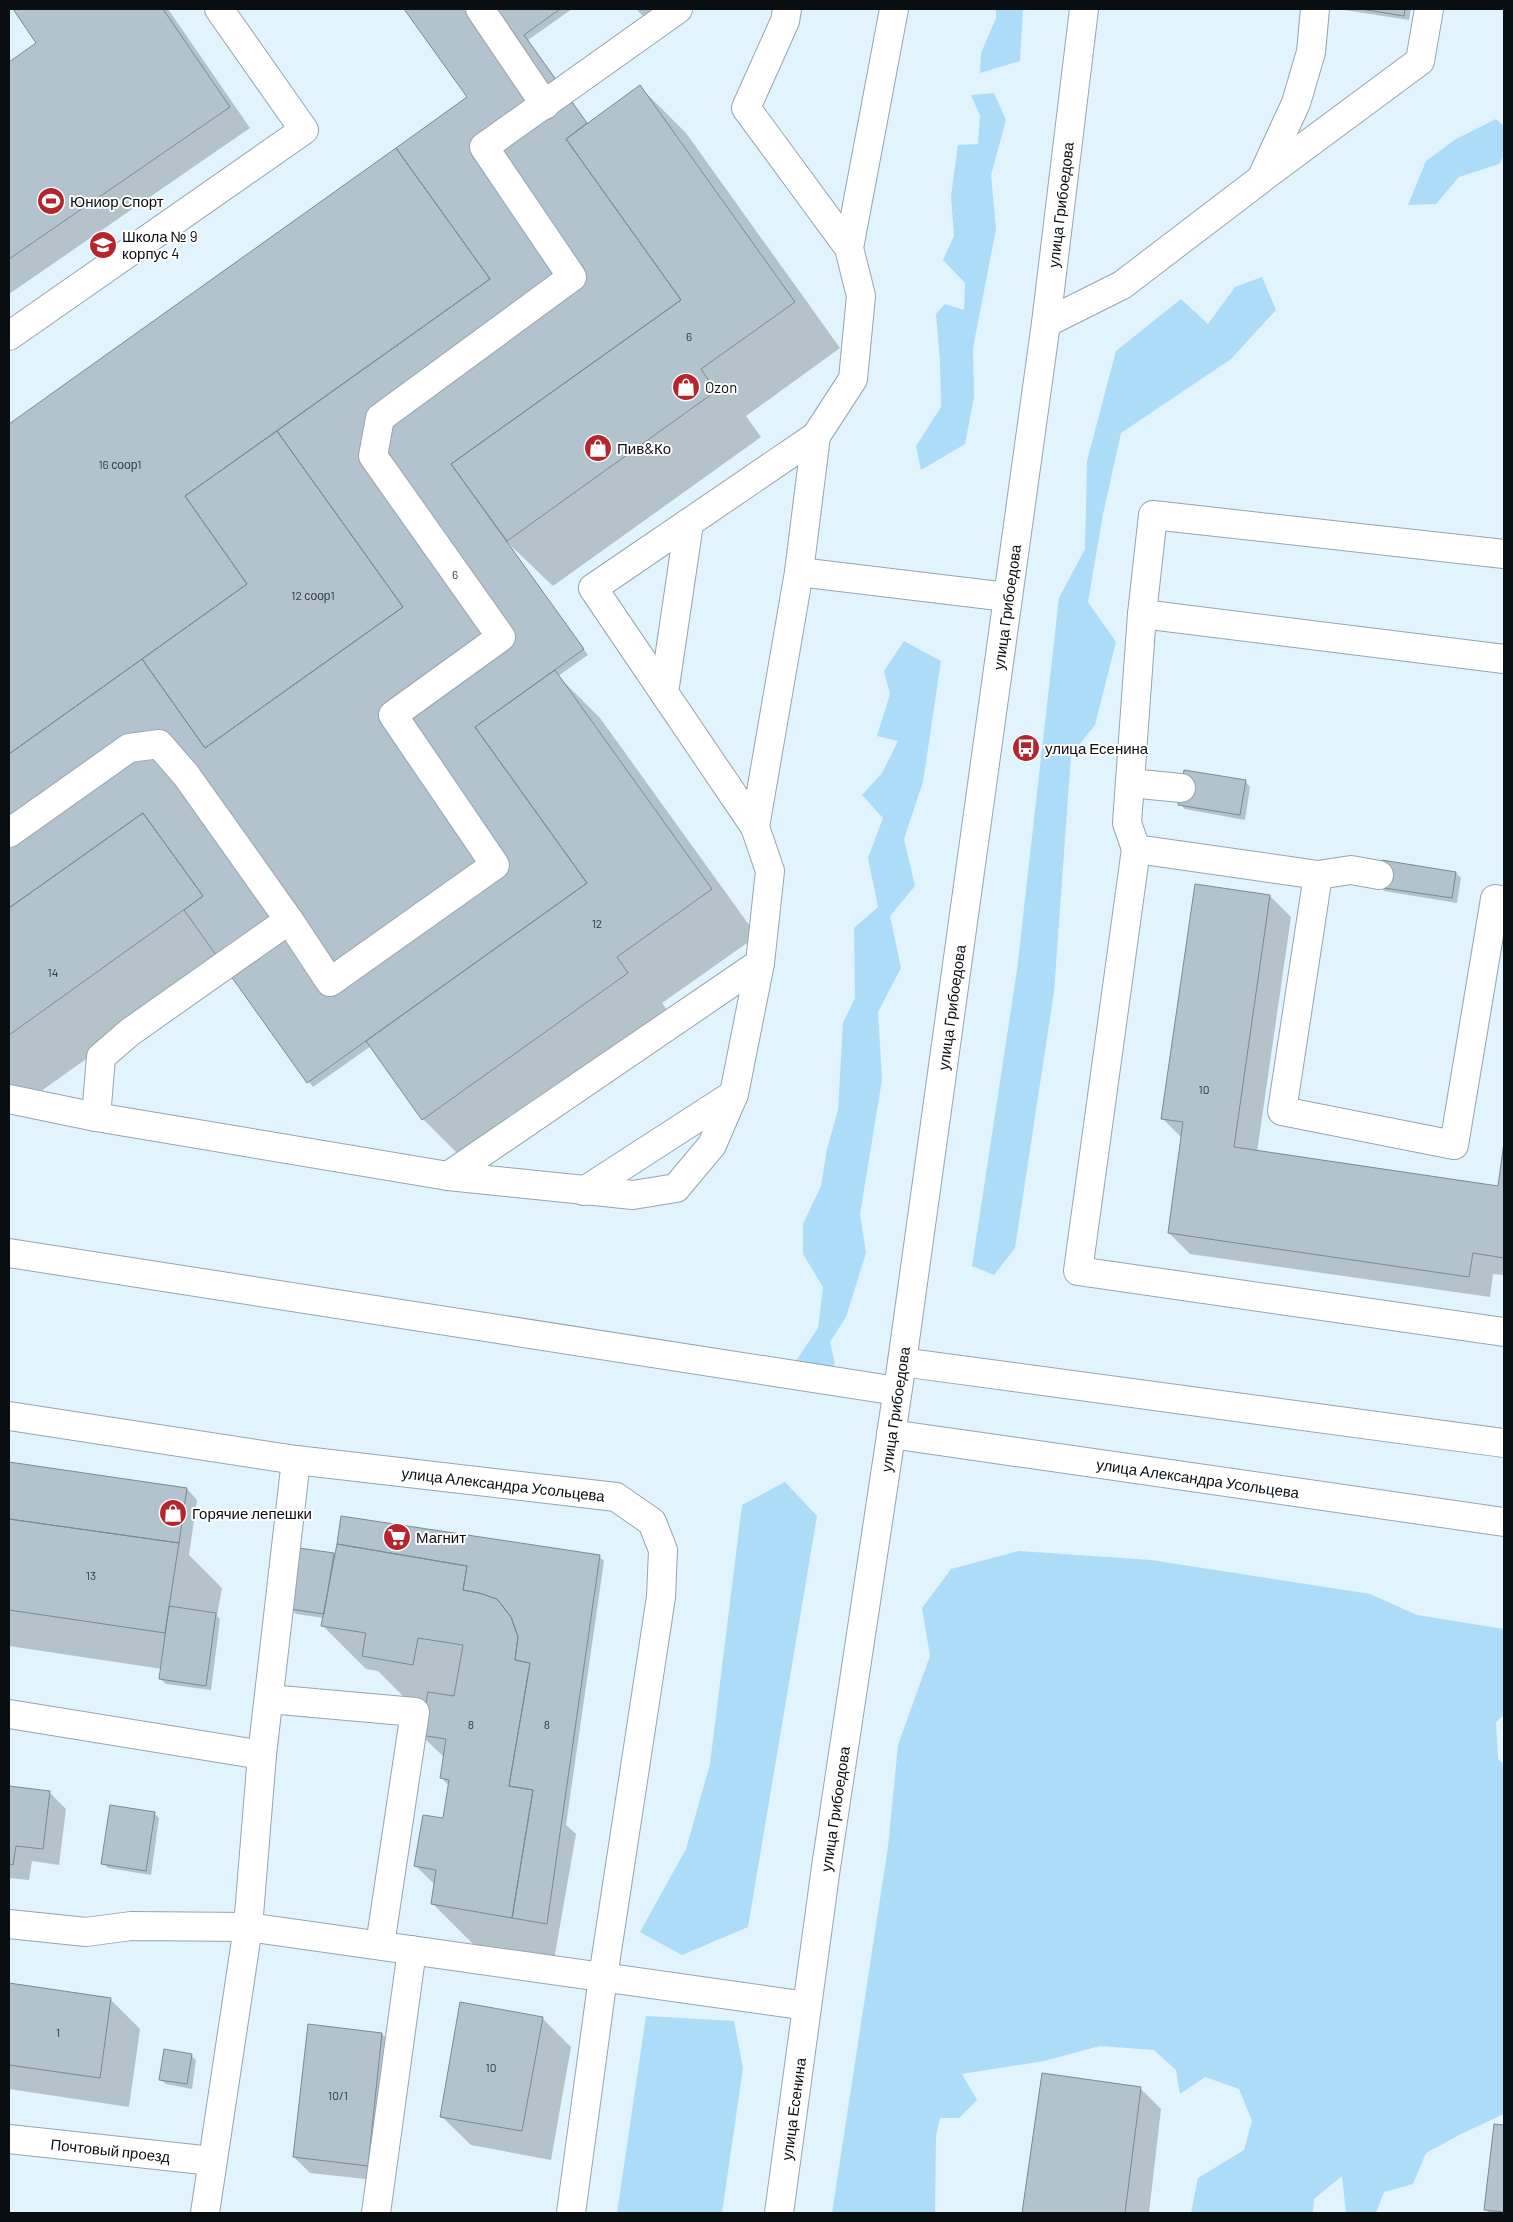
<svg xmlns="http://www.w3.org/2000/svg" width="1513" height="2222" viewBox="0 0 1513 2222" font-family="Barlow,sans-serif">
  <rect width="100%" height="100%" fill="#e1f3fd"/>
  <!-- green -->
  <path fill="#acdcf7" d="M 996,9 L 1023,9 L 1020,61 L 980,73 L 981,53 L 996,18 Z
    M 994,93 L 1006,120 L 991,175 L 996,229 L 973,348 L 974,397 L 965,444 L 921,470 L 916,446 L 941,407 L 940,361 L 936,314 L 945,304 L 964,310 L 965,283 L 943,260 L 954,236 L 951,196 L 958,145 L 978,144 L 980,115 L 971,95 Z
    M 1496,119 L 1504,126 L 1504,156 L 1499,164 L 1459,177 L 1436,204 L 1408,205 L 1426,161 L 1456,139 Z
    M 1262,277 L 1276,310 L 1231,359 L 1121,433 L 1103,514 L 1088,602 L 1116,642 L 1095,725 L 1071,755 L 1054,992 L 1015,1248 L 994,1275 L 972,1266 L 1017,970 L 1059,598 L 1085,549 L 1087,461 L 1116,351 L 1181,299 L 1208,324 L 1235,287 Z
    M 904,641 L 941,661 L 923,782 L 904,839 L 915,886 L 890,916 L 901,968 L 878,1012 L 882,1080 L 860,1214 L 866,1253 L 846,1317 L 830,1342 L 835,1364 L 813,1381 L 792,1367 L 818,1328 L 823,1287 L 803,1254 L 803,1224 L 821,1186 L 827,1149 L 838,1110 L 843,1023 L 855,998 L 854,928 L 878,907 L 868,858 L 883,818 L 862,795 L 882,773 L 898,741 L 877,736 L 890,694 L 884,671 Z
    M 785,1482 L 817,1516 L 748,1927 L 682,1955 L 640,1932 L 686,1849 L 710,1764 L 742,1505 Z
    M 1019,1551 L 1151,1560 L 1370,1594 L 1417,1615 L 1504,1629 L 1504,1715 L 1496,1722 L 1498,1759 L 1504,1764 L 1504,2114 L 1461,2134 L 1426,2153 L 1413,2184 L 1384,2192 L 1376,2213 L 1346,2213 L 1342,2176 L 1314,2199 L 1313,2213 L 1191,2213 L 1198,2178 L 1244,2150 L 1252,2121 L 1239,2089 L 1205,2077 L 1180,2094 L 1176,2070 L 1154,2050 L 1100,2046 L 1044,2061 L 962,2074 L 977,2100 L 959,2118 L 940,2118 L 936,2136 L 935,2213 L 832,2213 L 888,1847 L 898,1745 L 930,1656 L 922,1608 L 951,1569 Z
    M 646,2016 L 734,2021 L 743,2068 L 722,2213 L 617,2213 Z"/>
  <!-- shadow -->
  <path fill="#0003" fill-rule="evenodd" d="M 14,9 L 168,9 L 250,128 L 9,294 L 9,63 L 38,43 Z
    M 406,9 L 572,9 L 528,40 L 588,124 L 640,87 L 686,133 L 840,348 L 746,416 L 761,437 L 553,586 L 507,542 L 588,655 L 558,676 L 600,718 L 757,936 L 662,1003 L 673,1019 L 469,1165 L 423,1119 L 371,1046 L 313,1087 L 223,962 L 27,1101 L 9,1083 L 9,425 L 469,97 ZM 403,159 L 494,283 L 492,284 Z
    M 636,9 L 670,9 L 650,23 Z
    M 1338,9 L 1411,9 L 1409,20 Z
    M 1245,781 L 1250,787 L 1245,820 L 1185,809 L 1180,804 Z
    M 1456,873 L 1461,878 L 1457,903 L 1384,891 L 1379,886 Z
    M 1270,896 L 1291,917 L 1257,1152 L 1499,1187 L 1504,1148 L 1504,1275 L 1493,1274 L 1490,1297 L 1190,1254 L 1169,1233 L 1182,1138 L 1163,1119 Z
    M 9,1463 L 187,1489 L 197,1500 L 189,1555 L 222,1588 L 217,1616 L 220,1619 L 211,1690 L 166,1684 L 160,1679 L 162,1669 L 9,1646 Z
    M 333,1554 L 335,1556 L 599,1556 L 604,1561 L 566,1825 L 576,1834 L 554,1960 L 475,1946 L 432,1903 L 435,1885 L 415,1865 L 444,1820 L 449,1786 L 441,1777 L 445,1758 L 421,1735 L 427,1702 L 406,1699 L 378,1671 L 366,1669 L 323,1626 L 324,1618 L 296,1614 L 291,1609 Z
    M 9,1787 L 50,1793 L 66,1809 L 59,1865 L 32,1861 L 29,1880 L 9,1878 Z
    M 154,1813 L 159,1818 L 151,1875 L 108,1868 L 103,1863 Z
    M 9,1985 L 111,2000 L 140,2029 L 129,2107 L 9,2089 Z
    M 542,2018 L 571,2047 L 551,2160 L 471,2145 L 441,2116 Z
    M 309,2026 L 382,2034 L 398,2050 L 384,2181 L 310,2173 L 294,2157 Z
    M 191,2055 L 196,2060 L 192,2089 L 166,2084 L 160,2079 Z
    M 1043,2075 L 1140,2088 L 1161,2109 L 1149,2213 L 1023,2213 Z
    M 1495,2125 L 1504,2126 L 1504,2213 L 1489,2213 L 1485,2209 Z"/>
  <!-- building -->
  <path fill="#b2c3cd" stroke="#7b8a94" d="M 13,9 L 163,9 L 230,107 L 9,259 L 9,62 L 36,43 Z
    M 404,9 L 560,9 L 524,35 L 587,123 L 566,139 L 681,300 L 451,464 L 584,649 L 475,727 L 587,883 L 307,1083 L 184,910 L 203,896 L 143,813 L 9,908 L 9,754 L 142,659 L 205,748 L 403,607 L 277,431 L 490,279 L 396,148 L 467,97 Z
    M 1361,9 L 1405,9 L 1404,16 Z
    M 640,85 L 795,302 L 701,369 L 716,391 L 507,541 L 451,464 L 681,300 L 566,139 Z
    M 396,148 L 490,279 L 185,496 L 247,584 L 9,754 L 9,424 Z
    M 277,431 L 403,607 L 205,748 L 142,659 L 247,584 L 185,496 Z
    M 555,670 L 712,889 L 617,957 L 628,973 L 422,1120 L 366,1041 L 587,883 L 475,727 Z
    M 1184,770 L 1246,780 L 1240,815 L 1178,805 Z
    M 143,813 L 203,896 L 9,1035 L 9,908 Z
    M 1382,860 L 1456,872 L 1452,898 L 1377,887 Z
    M 1195,884 L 1270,895 L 1234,1147 L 1498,1186 L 1504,1142 L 1504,1258 L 1473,1253 L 1469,1277 L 1168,1233 L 1183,1122 L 1161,1119 Z
    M 9,1462 L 187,1488 L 179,1543 L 9,1519 Z
    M 341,1516 L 600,1555 L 547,1924 L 512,1918 L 533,1790 L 509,1786 L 530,1663 L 515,1660 L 518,1637 L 511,1617 L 497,1599 L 479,1593 L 463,1590 L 467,1566 L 337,1544 Z
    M 9,1519 L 179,1543 L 165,1633 L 9,1610 Z
    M 337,1544 L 467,1566 L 463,1590 L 479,1593 L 497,1599 L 511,1617 L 518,1637 L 515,1660 L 530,1663 L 509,1786 L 533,1790 L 512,1918 L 431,1904 L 436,1870 L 414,1866 L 423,1815 L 443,1818 L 449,1780 L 440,1778 L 446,1739 L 420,1735 L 428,1692 L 454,1696 L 463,1645 L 418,1638 L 413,1665 L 362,1656 L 366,1633 L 321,1626 Z
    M 299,1548 L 334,1553 L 324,1614 L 290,1609 Z
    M 169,1606 L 216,1613 L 206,1686 L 159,1679 Z
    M 9,1786 L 50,1791 L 43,1849 L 16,1846 L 13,1865 L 9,1864 Z
    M 110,1805 L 155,1812 L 146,1871 L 101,1864 Z
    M 9,1983 L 111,1998 L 100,2078 L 9,2065 Z
    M 460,2002 L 543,2017 L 522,2131 L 440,2117 Z
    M 308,2024 L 382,2033 L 368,2166 L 293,2157 Z
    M 164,2049 L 192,2054 L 187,2084 L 159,2080 Z
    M 1042,2073 L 1141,2087 L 1125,2213 L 1022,2213 Z
    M 1494,2124 L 1504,2125 L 1504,2212 L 1484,2210 Z"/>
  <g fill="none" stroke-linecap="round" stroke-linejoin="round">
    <!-- minor casing -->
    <g stroke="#95a5af" stroke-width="30">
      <g id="minor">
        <path d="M 480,9 L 545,105"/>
        <path d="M 787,9 L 785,21 L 746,108 L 849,248"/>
        <path d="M 1262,178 L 1420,61 L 1429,9"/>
        <path d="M 1046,323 L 1122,285 L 1261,179 L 1296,103 L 1311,52 L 1315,9"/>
        <path d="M 9,336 L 304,130 L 219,9"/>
        <path d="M 1504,554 L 1153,515 L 1142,614 L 1127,823 L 1136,849 L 1078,1271 L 1504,1332"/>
        <path d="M 799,572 L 1007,597"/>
        <path d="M 1142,614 L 1504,659"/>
        <path d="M 664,693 L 689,523"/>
        <path d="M 1130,783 L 1181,788"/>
        <path d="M 755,827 L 593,588 L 816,436"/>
        <path d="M 9,833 L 129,748 L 159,744 L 186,775 L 289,920 L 330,982 L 495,865 L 393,715 L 501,637 L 373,456 L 380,418 L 572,277 L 484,147 L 678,9"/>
        <path d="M 1136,849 L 1318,875 L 1282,1111 L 1454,1145 L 1495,899 L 1504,901"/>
        <path d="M 1318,875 L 1351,870 L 1379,875"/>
        <path d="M 9,1099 L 96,1117 L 448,1176 L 633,1195 L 676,1188 L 712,1145 L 734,1094 L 760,963 L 770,871 L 755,827 L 799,572 L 816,436 L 853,379 L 861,296 L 849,248 L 894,9"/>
        <path d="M 96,1117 L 101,1057 L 130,1032 L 289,920"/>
        <path d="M 448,1176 L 760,963"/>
        <path d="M 584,1191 L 734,1094"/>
        <path d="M 9,1253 L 897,1391"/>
        <path d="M 902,1362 L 1504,1443"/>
        <path id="s1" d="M 9,1416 L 296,1460 L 616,1497 L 652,1522 L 663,1550 L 661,1597 L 603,1977 L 571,2213"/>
        <path id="s2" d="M 891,1434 L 1504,1522"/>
        <path d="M 269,1699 L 415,1712 L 380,1945"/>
        <path d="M 9,1714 L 262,1755"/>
        <path d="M 9,1924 L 86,1932 L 131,1926 L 248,1927 L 262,1755 L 296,1460"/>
        <path id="s3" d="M 9,2139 L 212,2161"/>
        <path d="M 205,2213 L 248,1927 L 807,2006"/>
        <path d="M 376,2213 L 412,1950"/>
      </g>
    </g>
    <!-- major casing -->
    <g stroke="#95a5af" stroke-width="30">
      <g id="major">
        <path id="s4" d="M 779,2213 L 826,1867 L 902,1362 L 1046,323 L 1084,9"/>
      </g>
    </g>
    <!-- minor -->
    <use href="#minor" stroke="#fff" stroke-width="28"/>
    <!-- major -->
    <use href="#major" stroke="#fff" stroke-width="28"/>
  </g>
  <!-- icons -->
  <defs>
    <g id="stadium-disc" transform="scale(1.4375)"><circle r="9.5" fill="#b6252d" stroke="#fff"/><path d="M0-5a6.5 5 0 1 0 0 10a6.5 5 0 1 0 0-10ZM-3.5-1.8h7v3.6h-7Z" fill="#fff"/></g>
    <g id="school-disc" transform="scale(1.4375)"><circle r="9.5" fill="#b6252d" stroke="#fff"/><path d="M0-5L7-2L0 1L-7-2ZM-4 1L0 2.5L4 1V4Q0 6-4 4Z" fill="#fff"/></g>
    <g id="shop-disc" transform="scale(1.4375)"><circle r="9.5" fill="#b6252d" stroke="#fff"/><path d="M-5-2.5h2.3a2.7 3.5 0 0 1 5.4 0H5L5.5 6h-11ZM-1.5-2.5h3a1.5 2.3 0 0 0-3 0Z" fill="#fff"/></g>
    <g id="bus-disc" transform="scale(1.4375)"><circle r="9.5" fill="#b6252d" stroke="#fff"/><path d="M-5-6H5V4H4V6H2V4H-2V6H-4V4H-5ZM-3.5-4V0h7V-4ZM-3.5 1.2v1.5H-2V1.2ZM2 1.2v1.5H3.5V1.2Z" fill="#fff"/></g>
    <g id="supermarket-disc" transform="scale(1.4375)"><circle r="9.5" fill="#b6252d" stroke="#fff"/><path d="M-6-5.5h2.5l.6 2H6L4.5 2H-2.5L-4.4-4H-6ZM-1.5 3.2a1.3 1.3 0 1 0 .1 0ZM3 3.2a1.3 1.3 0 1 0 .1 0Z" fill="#fff"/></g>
  </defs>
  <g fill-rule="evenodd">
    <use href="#stadium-disc" x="51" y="201"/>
    <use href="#school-disc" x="103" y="245"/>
    <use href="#shop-disc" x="686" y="387"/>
    <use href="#shop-disc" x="598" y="448"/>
    <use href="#bus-disc" x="1026" y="748"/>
    <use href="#shop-disc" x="173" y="1513"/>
    <use href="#supermarket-disc" x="397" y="1537"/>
  </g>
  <g text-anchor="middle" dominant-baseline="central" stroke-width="4" stroke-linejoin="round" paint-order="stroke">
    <!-- number labels -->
    <g font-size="12" fill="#323b40">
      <text x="689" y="336">6</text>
      <text x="120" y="464">16 соор1</text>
      <text x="455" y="574">6</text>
      <text x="313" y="595">12 соор1</text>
      <text x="597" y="923">12</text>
      <text x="53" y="972">14</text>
      <text x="1204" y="1089">10</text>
      <text x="91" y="1575">13</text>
      <text x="471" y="1724">8</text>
      <text x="547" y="1724">8</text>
      <text x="58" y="2032">1</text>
      <text x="491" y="2067">10</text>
      <text x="338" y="2095">10/1</text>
    </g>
    <!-- poi labels -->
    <g font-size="15" fill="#080e11" stroke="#fff" text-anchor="start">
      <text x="70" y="201">Юниор Спорт</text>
      <text x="122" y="236">Школа № 9<tspan x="122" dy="17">корпус 4</tspan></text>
      <text x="705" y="387">Ozon</text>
      <text x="617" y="448">Пив&amp;Ко</text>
      <text x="1045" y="748">улица Есенина</text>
      <text x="192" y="1513">Горячие лепешки</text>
      <text x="416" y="1537">Магнит</text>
    </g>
    <!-- street labels -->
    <g font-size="15" fill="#080e11" stroke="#fff">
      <text stroke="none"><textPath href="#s4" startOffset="2028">улица Грибоедова</textPath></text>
      <text stroke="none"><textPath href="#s4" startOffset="1622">улица Грибоедова</textPath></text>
      <text stroke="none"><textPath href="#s4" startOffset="1218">улица Грибоедова</textPath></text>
      <text stroke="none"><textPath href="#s4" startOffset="812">улица Грибоедова</textPath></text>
      <text stroke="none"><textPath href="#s2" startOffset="310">улица Александра Усольцева</textPath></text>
      <text stroke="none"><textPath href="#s1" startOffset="499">улица Александра Усольцева</textPath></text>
      <text stroke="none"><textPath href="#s4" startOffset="408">улица Грибоедова</textPath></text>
      <text stroke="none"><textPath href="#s4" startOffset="105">улица Есенина</textPath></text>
      <text stroke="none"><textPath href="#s3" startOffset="102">Почтовый проезд</textPath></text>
    </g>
  </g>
  <!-- border -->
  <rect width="1513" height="2222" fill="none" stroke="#080e11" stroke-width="20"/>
</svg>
